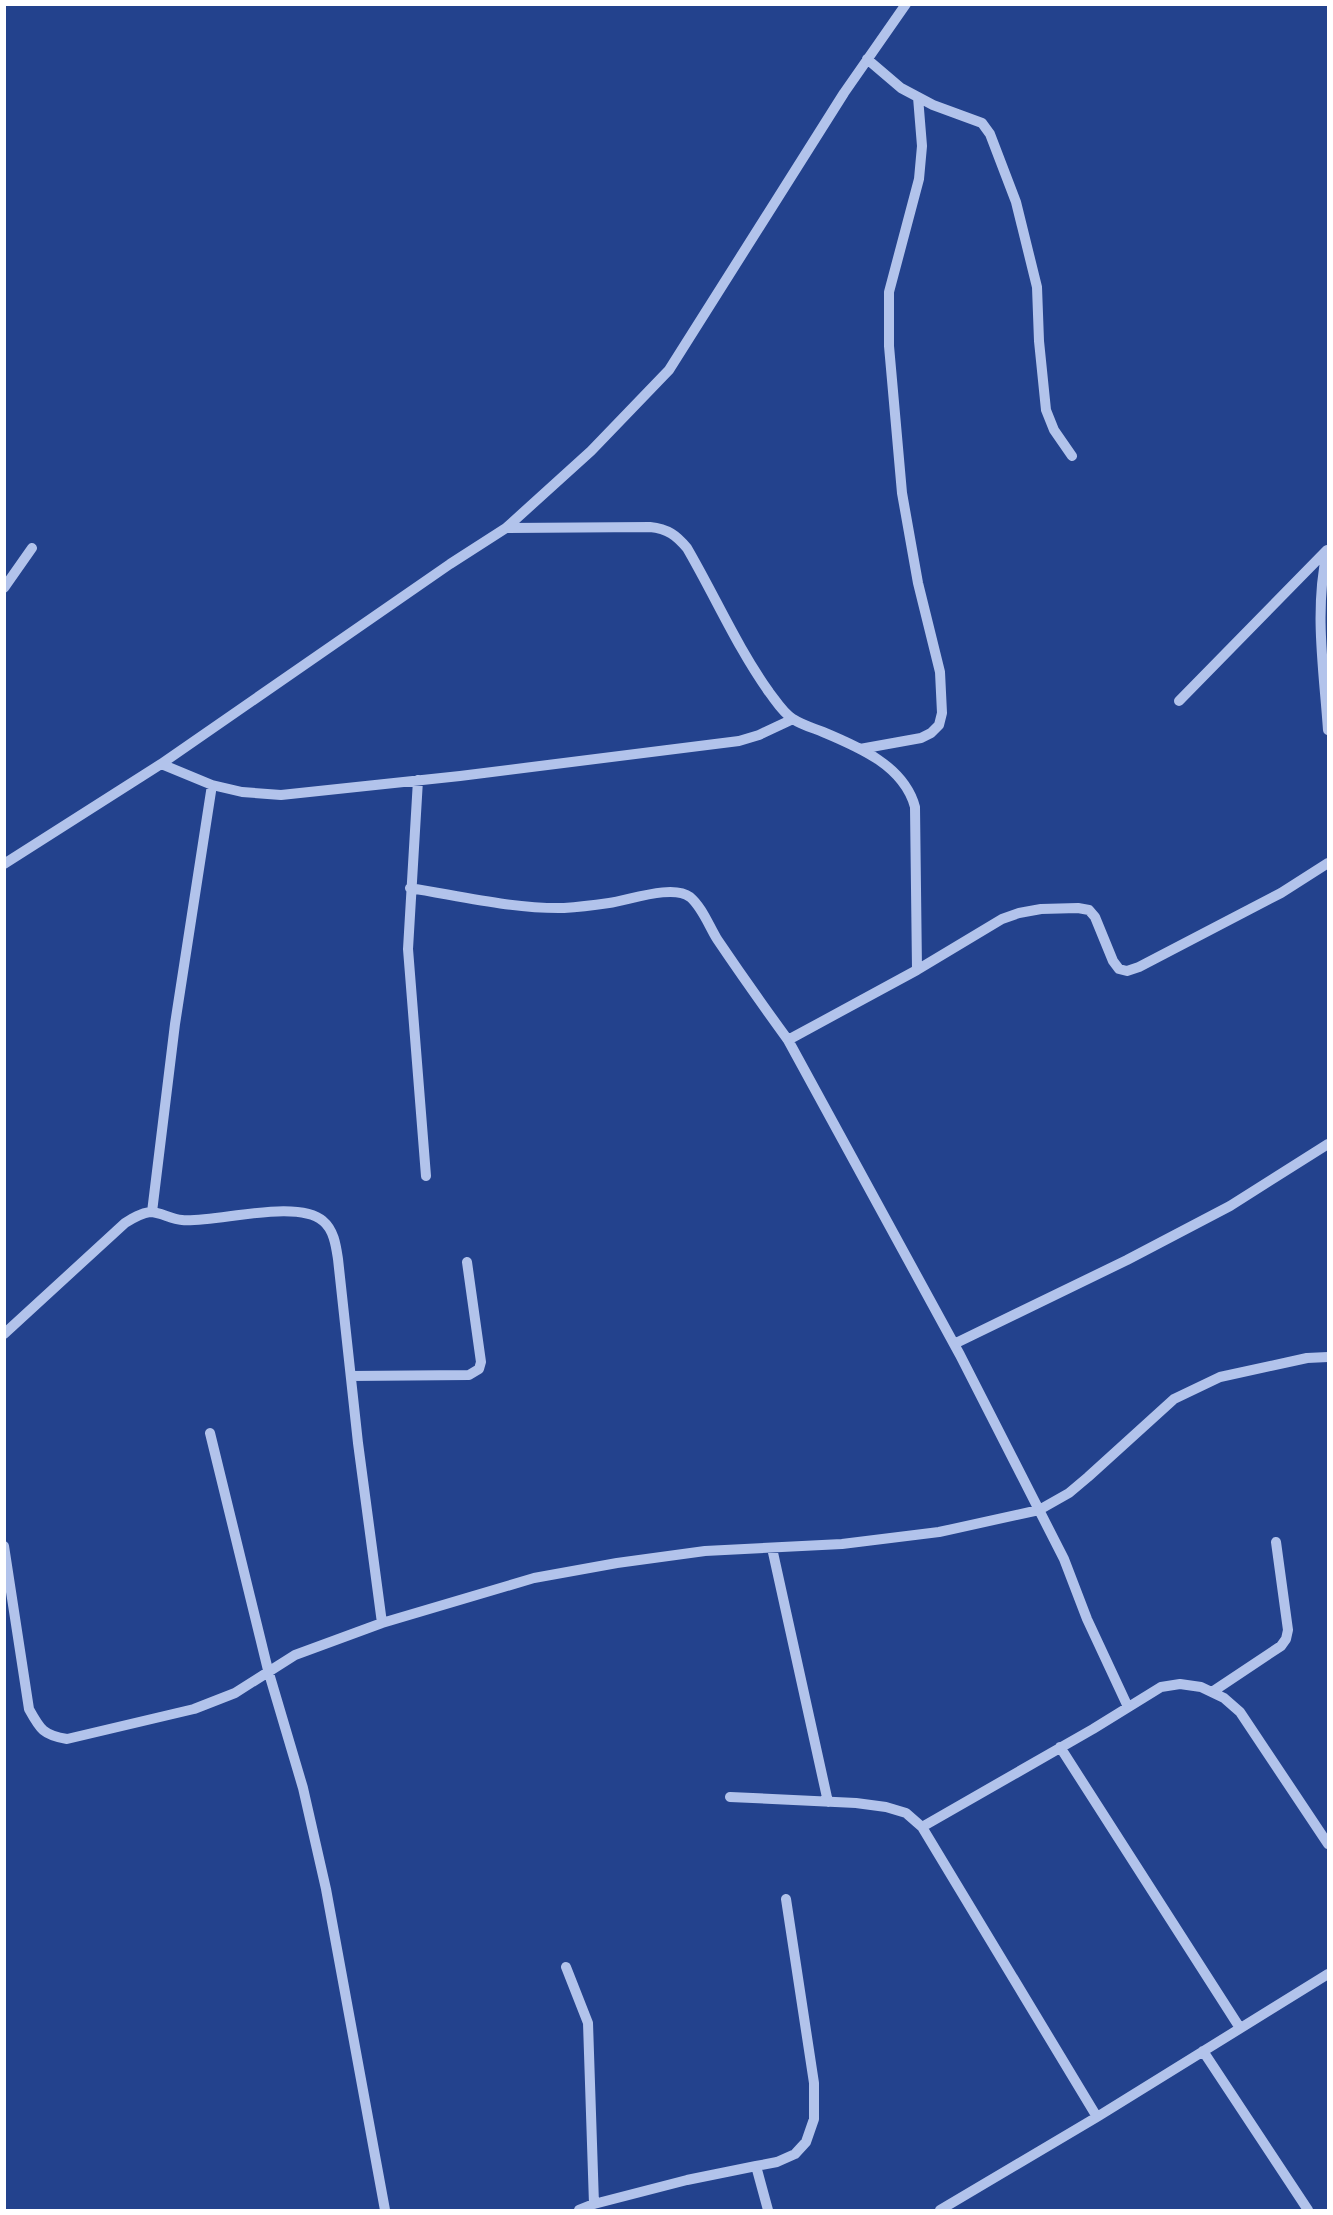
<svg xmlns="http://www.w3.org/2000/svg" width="1333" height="2215" viewBox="0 0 1333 2215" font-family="Lato,sans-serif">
  <rect width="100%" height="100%" fill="#23428d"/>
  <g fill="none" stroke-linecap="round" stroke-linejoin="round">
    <!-- minor -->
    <path stroke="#b2c3eb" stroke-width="10" d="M 867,59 L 901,88 L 933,105 L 982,123 L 990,134 L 1016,202 L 1037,287 L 1039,341 L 1046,410 L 1054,430 L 1072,456
      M 506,528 L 650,527 C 668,529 676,535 687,548 C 715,596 737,647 769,692 C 776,701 783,713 793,719 C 802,725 813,728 823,732 C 859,747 904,766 915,807 L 917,970
      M 1327,552 C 1314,611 1324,671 1328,730
      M 4,588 L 32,548
      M 1179,701 L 1327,550
      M 860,749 L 921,738 L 931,733 L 939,725 L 942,713 L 940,672 L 918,583 L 902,493 L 889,346 L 889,292 L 919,179 L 922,146 L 918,97
      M 161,764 L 212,785 L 242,792 L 281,795 L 460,776 L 739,741 L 759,735 L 793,719
      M 418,780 L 408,949 L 426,1176
      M 4,864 L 161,764 L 450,564 L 506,528 L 591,451 L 669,370 L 844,93 L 906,4
      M 410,888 C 460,896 513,909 564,908 C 579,907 595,905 609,903 C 630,900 673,884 690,897 C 702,907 709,926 717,939 C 740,973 764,1007 788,1040
      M 152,1212 L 175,1024 L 212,785
      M 4,1334 L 125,1223 C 133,1218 141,1213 150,1212 C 160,1212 171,1219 182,1220 C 215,1223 297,1198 323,1221 C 334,1230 336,1246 338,1259 L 358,1443 L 382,1623
      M 954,1344 L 1127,1260 L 1230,1206 L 1328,1144
      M 351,1376 L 469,1375 L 479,1369 L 481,1362 L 467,1262
      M 210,1433 L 268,1670 L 303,1788 L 326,1889 L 385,2210
      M 4,1546 L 29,1709 C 40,1729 43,1735 67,1739 L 194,1709 L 235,1693 L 295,1655 L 382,1623 L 534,1578 L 617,1563 L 705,1551 L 842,1544 L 939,1532 L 1039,1510 L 1069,1493 L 1088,1477 L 1174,1399 L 1220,1377 L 1307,1358 L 1328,1357
      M 772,1548 L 828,1802
      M 1212,1692 L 1281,1646 L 1286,1639 L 1288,1630 L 1276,1542
      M 1128,1707 L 1087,1619 L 1064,1559 L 960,1355 L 788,1040 L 917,970 L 1002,919 L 1019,913 L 1041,909 L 1078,908 L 1089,910 L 1095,917 L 1113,961 L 1119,969 L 1127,971 L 1139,967 L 1281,893 L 1328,863
      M 1060,1747 L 1240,2028
      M 730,1797 L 856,1803 L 886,1807 L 906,1813 L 922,1827 L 1097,2117
      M 922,1827 L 1093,1729 L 1161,1687 L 1180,1684 L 1201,1687 L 1224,1698 L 1240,1712 L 1328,1844
      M 566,1967 L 588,2023 L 594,2204
      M 1203,2051 L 1308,2210
      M 756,2166 L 777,2162 L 795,2154 L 806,2142 L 814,2119 L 814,2083 L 786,1899
      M 579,2210 L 594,2204 L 687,2180 L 756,2166 L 768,2210
      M 940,2210 L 1097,2117 L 1328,1974"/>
  </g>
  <!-- border -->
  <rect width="1333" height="2215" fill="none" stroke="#ffffff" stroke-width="12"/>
</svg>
